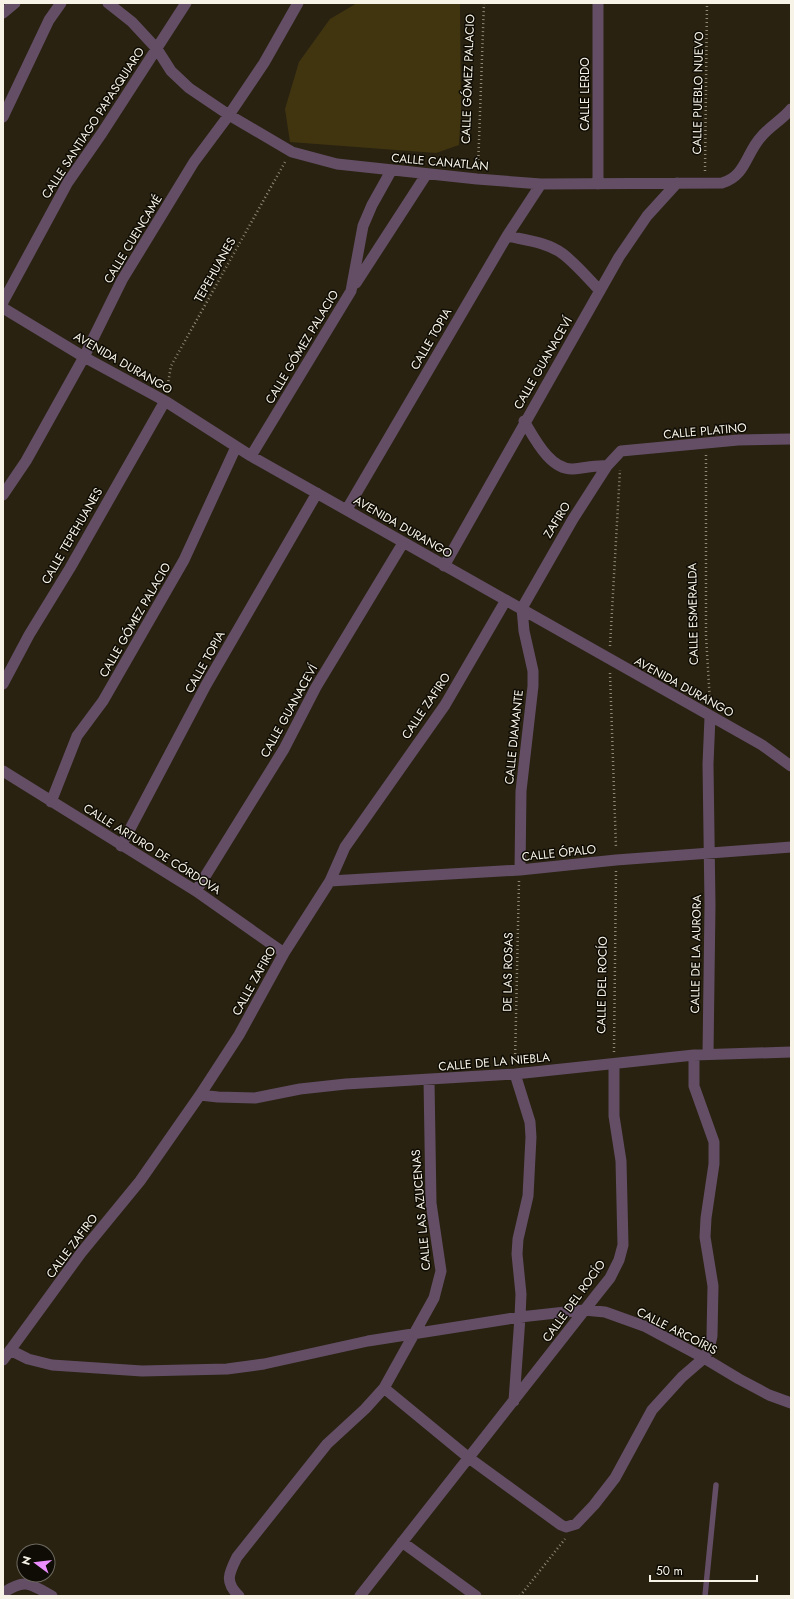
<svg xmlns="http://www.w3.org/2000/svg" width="794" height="1599" viewBox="0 0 794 1599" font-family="Jost,sans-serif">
  <rect width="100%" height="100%" fill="#292210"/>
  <!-- green -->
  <path fill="#413510" d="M 357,3 L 460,3 L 461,113 L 459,145 L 436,153 L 290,142 L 285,109 L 299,62 L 330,19 Z"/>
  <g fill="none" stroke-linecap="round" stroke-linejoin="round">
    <!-- path -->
    <path stroke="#8e8879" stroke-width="2.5" stroke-dasharray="1 3" stroke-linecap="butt" d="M 478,168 L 484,3
      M 705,171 L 707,3
      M 167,389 L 171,366 L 285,162
      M 706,455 L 706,636 L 710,702
      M 610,646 L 620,470
      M 610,673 L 616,848
      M 614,1052 L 616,871
      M 515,1062 L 519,881
      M 520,1596 L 565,1539"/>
    <!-- service -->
    <path stroke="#634e66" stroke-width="5.5" d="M 705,1596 L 716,1485"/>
    <!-- minor -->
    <path stroke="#634e66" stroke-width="11" d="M 108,3 L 132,22 L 157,49 L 171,71 L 189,88 L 229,115 L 292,152 L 337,164 L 477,179 L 541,184 L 722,183 C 746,176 746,153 761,137 C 770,126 782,120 791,109
      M 598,3 L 598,184
      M 3,13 L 15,3
      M 3,117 L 49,20 L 61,3
      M 507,236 C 525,240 547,242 563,254 C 576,264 588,278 600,291
      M 356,283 L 426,175
      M 3,302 L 68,182 L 102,133 L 186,3
      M 3,308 L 84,357 L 165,401 L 251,456 L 762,745 L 791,766
      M 524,421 C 535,439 550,470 573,469 C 585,468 595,465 607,466
      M 251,456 L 351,291 L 363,226 L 372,205 L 391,171
      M 3,495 L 26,461 L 84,357 L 122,280 L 194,162 L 229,115 L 264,63 L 298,3
      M 347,509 L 507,236 L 541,184
      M 444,566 L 619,257 L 647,216 L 677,183
      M 3,684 L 29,635 L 70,568 L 165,401
      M 3,771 L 196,891 L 284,953
      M 51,802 L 77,736 L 103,701 L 184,560 L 236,447
      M 121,846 L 206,685 L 317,493
      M 520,870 L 521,791 L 533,686 L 533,671 L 524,631 L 522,608 L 573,519 L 607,466 L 621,451 L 738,440 L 791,439
      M 330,881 L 520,870 L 616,860 L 791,847
      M 196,891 L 284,749 L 316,687 L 403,543
      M 708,1054 L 710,905 L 708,764 L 710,717
      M 200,1095 L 218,1097 L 255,1098 L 300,1089 L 346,1084 L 515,1074 L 694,1055 L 791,1052
      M 10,1350 L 28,1359 L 52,1365 L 142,1371 L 227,1369 L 264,1364 L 368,1341 L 520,1317 L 584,1310 L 605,1312 L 644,1326 L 704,1358 L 739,1379 L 769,1395 L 791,1403
      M 3,1360 L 81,1253 L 140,1181 L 200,1095 L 239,1035 L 284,953 L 330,881 L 345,847 L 445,705 L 506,600
      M 384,1388 L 469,1458 L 561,1525 L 566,1527 L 576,1524 L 594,1505 L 615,1478 L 652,1410 L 682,1377 L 704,1358 L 709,1349 L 712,1336 L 713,1286 L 705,1237 L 706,1218 L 714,1164 L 714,1142 L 694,1086 L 694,1055
      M 514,1401 L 520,1317 L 521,1294 L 517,1254 L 518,1239 L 528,1196 L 531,1137 L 530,1122 L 515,1074
      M 402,1542 L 476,1596
      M 3,1593 C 26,1578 30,1584 52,1596
      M 239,1596 C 224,1582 229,1573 237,1557 L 327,1444 L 365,1409 L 384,1388 L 434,1298 L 441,1271 L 431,1203 L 429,1080
      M 360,1596 L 598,1293 L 610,1278 L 619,1260 L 623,1245 L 621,1161 L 614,1116 L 614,1064"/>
  </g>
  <g text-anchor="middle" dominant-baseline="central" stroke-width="3" stroke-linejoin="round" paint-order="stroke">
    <!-- street labels -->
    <g font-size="12" fill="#f7f3e7" stroke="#0f0c05">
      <text transform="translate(468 79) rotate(-88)">CALLE GÓMEZ PALACIO</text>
      <text transform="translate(698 93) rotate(-89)">CALLE PUEBLO NUEVO</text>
      <text transform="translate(585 94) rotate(-90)">CALLE LERDO</text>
      <text transform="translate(93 123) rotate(-57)">CALLE SANTIAGO PAPASQUIARO</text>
      <text transform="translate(440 162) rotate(5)">CALLE CANATLÁN</text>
      <text transform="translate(133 239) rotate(-59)">CALLE CUENCAMÉ</text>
      <text transform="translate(215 270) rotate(-61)">TEPEHUANES</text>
      <text transform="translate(431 339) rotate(-60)">CALLE TOPIA</text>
      <text transform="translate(302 347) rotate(-59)">CALLE GÓMEZ PALACIO</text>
      <text transform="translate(123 363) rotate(30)">AVENIDA DURANGO</text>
      <text transform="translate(543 363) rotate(-60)">CALLE GUANACEVÍ</text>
      <text transform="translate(705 431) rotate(-5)">CALLE PLATINO</text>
      <text transform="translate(557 520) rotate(-58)">ZAFIRO</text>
      <text transform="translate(403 527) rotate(30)">AVENIDA DURANGO</text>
      <text transform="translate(72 536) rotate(-60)">CALLE TEPEHUANES</text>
      <text transform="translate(693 614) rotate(-91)">CALLE ESMERALDA</text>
      <text transform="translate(135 620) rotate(-60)">CALLE GÓMEZ PALACIO</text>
      <text transform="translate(205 662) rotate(-61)">CALLE TOPIA</text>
      <text transform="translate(684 687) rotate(29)">AVENIDA DURANGO</text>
      <text transform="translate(426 706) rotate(-56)">CALLE ZAFIRO</text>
      <text transform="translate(289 711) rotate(-61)">CALLE GUANACEVÍ</text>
      <text transform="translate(514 737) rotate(-84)">CALLE DIAMANTE</text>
      <text transform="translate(152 849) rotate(32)">CALLE ARTURO DE CÓRDOVA</text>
      <text transform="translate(559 853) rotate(-6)">CALLE ÓPALO</text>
      <text transform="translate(696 954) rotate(-89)">CALLE DE LA AURORA</text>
      <text transform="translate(508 972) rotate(-89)">DE LAS ROSAS</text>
      <text transform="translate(254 981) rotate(-61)">CALLE ZAFIRO</text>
      <text transform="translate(602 985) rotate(-89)">CALLE DEL ROCÍO</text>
      <text transform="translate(494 1062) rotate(-5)">CALLE DE LA NIEBLA</text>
      <text transform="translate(421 1210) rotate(-95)">CALLE LAS AZUCENAS</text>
      <text transform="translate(72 1246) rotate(-53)">CALLE ZAFIRO</text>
      <text transform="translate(574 1301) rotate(-54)">CALLE DEL ROCÍO</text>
      <text transform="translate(677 1331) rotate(27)">CALLE ARCOÍRIS</text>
    </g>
  </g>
  <!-- border -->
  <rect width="794" height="1599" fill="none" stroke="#f7f3e7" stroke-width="8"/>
  <!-- north arrow -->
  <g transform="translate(36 1563) rotate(285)"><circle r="19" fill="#0f0c05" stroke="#6c685f"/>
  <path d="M0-3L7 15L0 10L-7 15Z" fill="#eb8dfc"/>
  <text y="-6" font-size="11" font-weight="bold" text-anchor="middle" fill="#f7f3e7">N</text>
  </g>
  <!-- scale -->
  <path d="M650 1575v6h107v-6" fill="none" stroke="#f7f3e7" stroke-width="2"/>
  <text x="656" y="1575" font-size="12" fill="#f7f3e7" stroke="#0f0c05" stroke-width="3" paint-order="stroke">50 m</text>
</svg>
